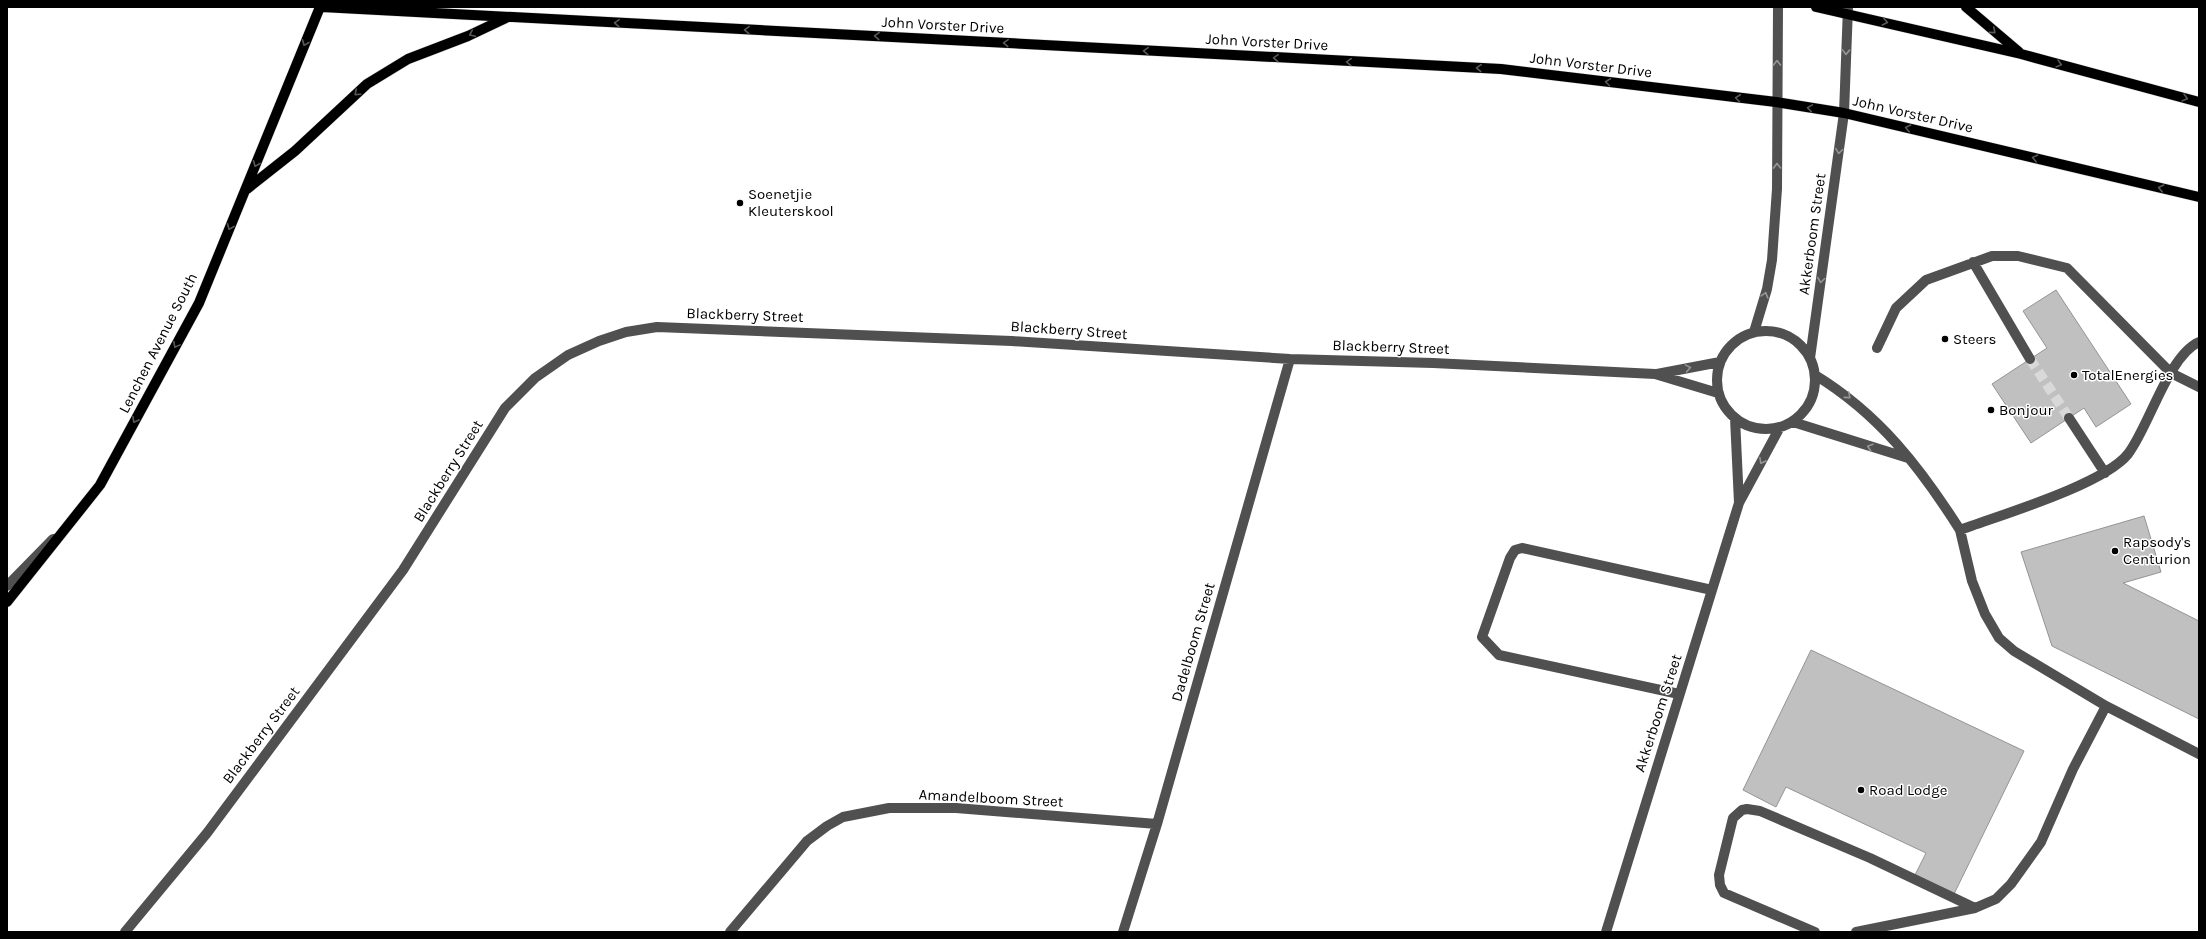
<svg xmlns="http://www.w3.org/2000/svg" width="2206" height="939" viewBox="0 0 2206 939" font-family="Karla,sans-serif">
  <rect width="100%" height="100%" fill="#fff"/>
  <!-- building -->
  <path fill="#c0c0c0" stroke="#949494" d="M 2056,290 L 2131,404 L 2096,427 L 2084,408 L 2031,443 L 1992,384 L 2047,348 L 2023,311 Z
    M 2144,516 L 2161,572 L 2123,583 L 2199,621 L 2199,719 L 2052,646 L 2021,552 Z
    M 1811,650 L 2024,751 L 1954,894 L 1915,875 L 1926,853 L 1786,787 L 1776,807 L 1743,790 Z"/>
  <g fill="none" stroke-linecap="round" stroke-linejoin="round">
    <!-- minor-tunnel -->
    <path stroke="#d9d9d9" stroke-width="10" stroke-dasharray="10 5" stroke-linecap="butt" d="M 2030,359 L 2069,418"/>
    <!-- major casing -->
    <g stroke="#dbdbdb" stroke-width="11">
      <path id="major" d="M 322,7 L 1501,69 L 1776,102 L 1844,113 L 2199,197
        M 1816,7 L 2021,54 L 2199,102
        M 1966,7 L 2019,52
        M 247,189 L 295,151 L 367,84 L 408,59 L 468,36 L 506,18
        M 7,602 L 100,485 L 199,303 L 320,7"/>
    </g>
    <!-- minor -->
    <path stroke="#505050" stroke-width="10" d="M 1973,262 L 2030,359
      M1717 380a49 49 0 1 1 98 0a49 49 0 1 1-98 0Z
      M 1754,332 L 1767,289 L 1772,260 L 1774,231 L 1777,189 L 1778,7
      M 1877,348 L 1896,308 L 1926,280 L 1992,256 L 2018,256 L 2067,268 L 2171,373 L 2199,387
      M 1810,358 L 1844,113 L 1848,7
      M 1657,374 L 1720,362
      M 1815,375 C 1879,414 1920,467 1960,530 C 2000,515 2103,485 2128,454 C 2149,427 2168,356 2199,342
      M 1735,418 L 1739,503
      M 2069,418 L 2105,473
      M 1793,422 L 1908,458
      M 7,586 L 53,539
      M 1679,694 L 1499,655 L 1482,637 L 1510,558 L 1515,550 L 1522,548 L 1712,590
      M 2106,706 L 2199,754
      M 125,932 L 207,833 L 403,570 L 505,408 L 535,378 L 568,355 L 599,341 L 626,332 L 657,327 L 1012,341 L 1290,359 L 1433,363 L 1655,374 L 1718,393
      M 730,932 L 807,841 L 827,826 L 843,817 L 889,808 L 956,808 L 1157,824
      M 1123,932 L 1157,824 L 1290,359
      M 1606,932 L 1739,503 L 1780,427
      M 1815,932 L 1724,893 L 1720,885 L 1719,875 L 1733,818 L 1742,810 L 1747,809 L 1760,811 L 1870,858 L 1975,908
      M 1856,932 L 1975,908 L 1996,899 L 2011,884 L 2041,842 L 2073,769 L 2106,706 L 2014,651 L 1999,638 L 1985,614 L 1972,581 L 1960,530"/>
    <!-- major -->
    <use href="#major" stroke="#000" stroke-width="10"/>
  </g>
  <!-- one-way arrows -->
  <defs><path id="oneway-chevron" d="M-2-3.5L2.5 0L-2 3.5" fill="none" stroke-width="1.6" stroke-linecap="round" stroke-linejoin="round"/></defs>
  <g stroke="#595959">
    <use href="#oneway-chevron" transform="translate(1885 22) rotate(13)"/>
    <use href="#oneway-chevron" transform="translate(617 23) rotate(-177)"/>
    <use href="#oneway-chevron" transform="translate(747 30) rotate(-177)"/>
    <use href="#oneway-chevron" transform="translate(1993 31) rotate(40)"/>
    <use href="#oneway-chevron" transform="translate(472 34) rotate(155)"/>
    <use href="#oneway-chevron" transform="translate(877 36) rotate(-177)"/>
    <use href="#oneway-chevron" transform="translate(305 43) rotate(112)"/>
    <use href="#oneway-chevron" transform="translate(1006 43) rotate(-177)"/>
    <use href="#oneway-chevron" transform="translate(1146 51) rotate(-177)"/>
    <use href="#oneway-chevron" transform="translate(1276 58) rotate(-177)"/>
    <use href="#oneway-chevron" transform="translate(1349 62) rotate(-177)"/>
    <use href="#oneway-chevron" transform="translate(2059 64) rotate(15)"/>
    <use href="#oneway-chevron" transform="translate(1479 68) rotate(-177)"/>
    <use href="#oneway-chevron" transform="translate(1608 82) rotate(-173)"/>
    <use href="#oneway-chevron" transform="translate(357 93) rotate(138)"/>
    <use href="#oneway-chevron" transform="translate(1738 98) rotate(-173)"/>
    <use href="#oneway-chevron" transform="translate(2185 98) rotate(15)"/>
    <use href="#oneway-chevron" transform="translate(1810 108) rotate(-171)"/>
    <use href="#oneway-chevron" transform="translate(1908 128) rotate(-167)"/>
    <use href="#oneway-chevron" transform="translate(2035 158) rotate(-167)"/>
    <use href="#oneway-chevron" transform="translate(256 164) rotate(112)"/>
    <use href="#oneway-chevron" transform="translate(2161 188) rotate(-167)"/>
    <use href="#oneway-chevron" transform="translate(230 227) rotate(112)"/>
    <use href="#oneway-chevron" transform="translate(176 345) rotate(118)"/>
    <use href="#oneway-chevron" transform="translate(135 420) rotate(119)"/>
  </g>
  <g stroke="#969696">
    <use href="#oneway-chevron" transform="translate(1846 52) rotate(92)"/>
    <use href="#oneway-chevron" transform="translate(1777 63) rotate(-89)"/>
    <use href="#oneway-chevron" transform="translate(1839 151) rotate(98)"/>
    <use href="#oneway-chevron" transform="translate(1777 166) rotate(-91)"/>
    <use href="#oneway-chevron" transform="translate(1821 280) rotate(98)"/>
    <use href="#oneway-chevron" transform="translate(1765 295) rotate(-74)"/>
    <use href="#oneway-chevron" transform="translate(1688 368) rotate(-10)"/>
    <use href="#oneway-chevron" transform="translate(1848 396) rotate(40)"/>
    <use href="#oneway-chevron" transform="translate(1870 447) rotate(-162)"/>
    <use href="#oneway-chevron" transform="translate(1762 461) rotate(119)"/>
  </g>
  <!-- markers -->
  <g fill="#000" stroke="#fff" stroke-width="1.5">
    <circle cx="740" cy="203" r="4"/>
    <circle cx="1945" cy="339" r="4"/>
    <circle cx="2074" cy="375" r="4"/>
    <circle cx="1991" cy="410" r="4"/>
    <circle cx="2115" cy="551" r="4"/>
    <circle cx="1861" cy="790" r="4"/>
  </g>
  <g text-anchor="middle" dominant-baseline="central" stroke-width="3" stroke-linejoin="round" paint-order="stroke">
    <!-- street labels -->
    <g font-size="15" fill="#000" stroke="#fff">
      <text transform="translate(943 25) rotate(3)">John Vorster Drive</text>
      <text transform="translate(1267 42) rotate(3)">John Vorster Drive</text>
      <text transform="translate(1591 65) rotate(7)">John Vorster Drive</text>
      <text transform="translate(1913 114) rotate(13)">John Vorster Drive</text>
      <text transform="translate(1812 234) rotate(-82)">Akkerboom Street</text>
      <text transform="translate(745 315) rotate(2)">Blackberry Street</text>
      <text transform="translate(1069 330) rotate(4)">Blackberry Street</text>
      <text transform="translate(158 343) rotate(-63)">Lenchen Avenue South</text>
      <text transform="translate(1391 347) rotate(2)">Blackberry Street</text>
      <text transform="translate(448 471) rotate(-58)">Blackberry Street</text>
      <text transform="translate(1193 642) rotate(-74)">Dadelboom Street</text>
      <text transform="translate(1658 713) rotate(-72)">Akkerboom Street</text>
      <text transform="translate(261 735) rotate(-53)">Blackberry Street</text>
      <text transform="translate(991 798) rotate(3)">Amandelboom Street</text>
    </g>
    <!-- poi labels -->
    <g font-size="15" fill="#000" stroke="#fff" text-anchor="start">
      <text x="748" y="194">Soenetjie<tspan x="748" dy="17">Kleuterskool</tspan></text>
      <text x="1953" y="339">Steers</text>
      <text x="2082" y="375">TotalEnergies</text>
      <text x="1999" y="410">Bonjour</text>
      <text x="2123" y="542">Rapsody's<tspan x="2123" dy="17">Centurion</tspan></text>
      <text x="1869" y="790">Road Lodge</text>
    </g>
  </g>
  <!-- border -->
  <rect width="2206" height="939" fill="none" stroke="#000000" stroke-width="16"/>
</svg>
